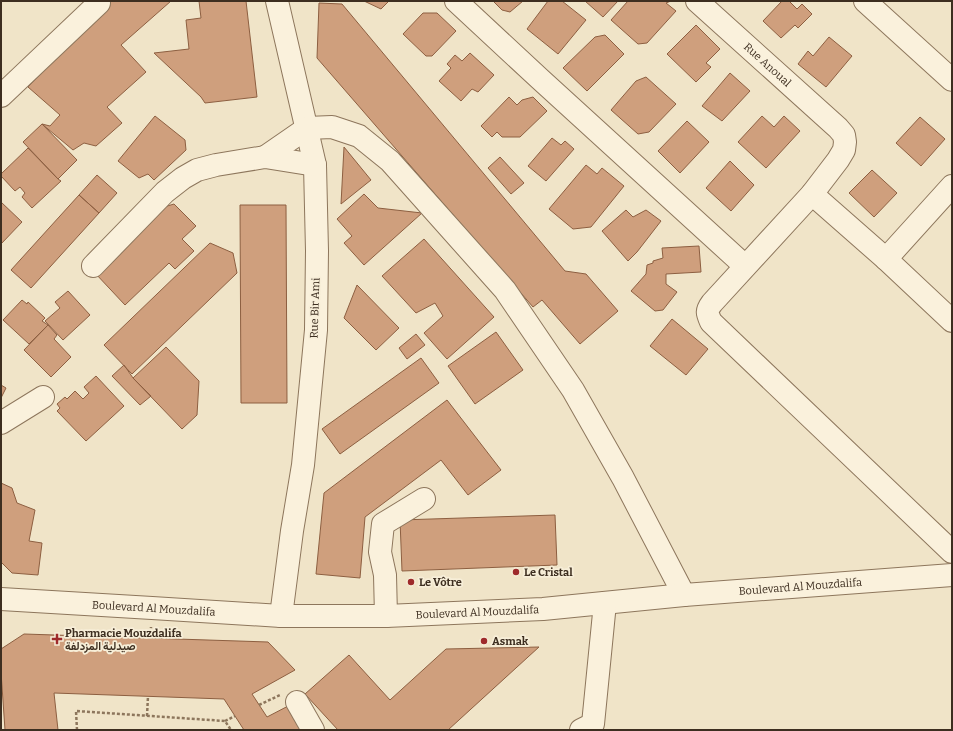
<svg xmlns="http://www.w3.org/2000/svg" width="953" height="731" viewBox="0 0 953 731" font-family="Bitter,Vazirmatn,serif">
  <rect width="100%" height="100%" fill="#f0e4c8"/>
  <!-- building -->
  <path fill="#cf9f7d" stroke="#8d5f41" d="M 107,1 L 171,1 L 121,45 L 146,72 L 107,107 L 122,123 L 96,146 L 84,143 L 73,150 L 42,124 L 50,126 L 60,115 L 28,87 Z
    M 199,1 L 246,1 L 257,97 L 205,103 L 201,97 L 154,53 L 189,49 L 186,20 L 201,18 Z
    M 364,1 L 389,1 L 381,9 Z
    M 493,1 L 523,1 L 510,12 L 502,10 Z
    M 548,1 L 562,1 L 586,20 L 558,54 L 527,29 Z
    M 585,1 L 618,1 L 603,17 Z
    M 628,1 L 671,1 L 666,3 L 676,11 L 647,43 L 638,44 L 611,20 Z
    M 782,1 L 789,1 L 797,9 L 802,4 L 812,14 L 798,28 L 795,25 L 781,38 L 763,21 Z
    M 319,3 L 342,4 L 565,271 L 586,274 L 618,311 L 580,344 L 542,300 L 533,307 L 317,58 Z
    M 423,13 L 437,13 L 456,31 L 432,56 L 426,56 L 403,34 Z
    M 696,25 L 720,49 L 706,63 L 711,67 L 696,82 L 667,54 Z
    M 605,35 L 624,54 L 587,91 L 563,68 L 595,37 Z
    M 829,37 L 852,56 L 826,87 L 798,64 L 808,51 L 813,56 Z
    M 470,53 L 494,75 L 478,92 L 472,89 L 461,101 L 439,81 L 451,68 L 447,64 L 455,55 L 462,61 Z
    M 730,73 L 750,91 L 722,121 L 702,106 Z
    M 646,77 L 676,104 L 649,132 L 638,134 L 611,110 L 636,81 Z
    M 509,97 L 517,105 L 522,100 L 533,97 L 547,111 L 520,137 L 502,137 L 497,132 L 492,137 L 481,126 Z
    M 155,116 L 185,140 L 186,150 L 154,180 L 148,174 L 139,178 L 118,161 Z
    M 762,116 L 774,127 L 784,116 L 800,131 L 766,168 L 738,142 Z
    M 920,117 L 945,139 L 921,166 L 896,143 Z
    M 687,121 L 709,142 L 680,173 L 658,151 Z
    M 42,124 L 77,160 L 58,179 L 23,142 Z
    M 552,138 L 561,145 L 565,141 L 574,149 L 546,181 L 528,166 Z
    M 344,147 L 371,180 L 341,204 Z
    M 28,148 L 58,179 L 61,181 L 32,208 L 22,197 L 25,193 L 20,187 L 15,191 L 1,176 L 1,174 Z
    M 500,157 L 524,183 L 511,194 L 488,168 Z
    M 730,161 L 754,185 L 731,211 L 706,188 Z
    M 586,165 L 597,174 L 602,168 L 624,186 L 591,227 L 573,229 L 549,209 Z
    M 872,170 L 897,193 L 874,217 L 849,193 Z
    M 97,175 L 117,193 L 99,213 L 79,195 Z
    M 364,194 L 378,208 L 422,213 L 364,265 L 344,243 L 352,236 L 337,219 Z
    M 79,195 L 99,213 L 31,288 L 11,270 Z
    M 1,202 L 22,222 L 1,244 Z
    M 174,204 L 196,226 L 182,239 L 194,251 L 175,269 L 169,263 L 125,305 L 95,273 L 164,207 Z
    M 240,205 L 286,205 L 287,403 L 241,403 Z
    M 626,210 L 633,217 L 646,210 L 661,221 L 637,252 L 628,261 L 602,231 Z
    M 424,239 L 494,317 L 447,359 L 424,333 L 443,316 L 435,303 L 416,313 L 382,276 Z
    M 210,243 L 233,253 L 237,273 L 132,374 L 104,345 Z
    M 699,246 L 701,272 L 666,274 L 666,284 L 677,292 L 663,310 L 655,311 L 631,291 L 646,274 L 647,265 L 653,263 L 653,261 L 663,258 L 662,248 Z
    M 357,285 L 399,328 L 376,350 L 344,318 Z
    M 68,291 L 90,315 L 63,340 L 45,321 L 60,308 L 55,302 Z
    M 22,300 L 27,304 L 28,302 L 45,318 L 42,321 L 48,325 L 29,344 L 3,320 Z
    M 672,319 L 708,349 L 686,375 L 650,346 Z
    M 48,325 L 57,335 L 54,339 L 71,357 L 51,377 L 24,350 Z
    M 496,332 L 523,370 L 475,404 L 448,366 Z
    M 416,334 L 425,345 L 407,359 L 399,348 Z
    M 166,347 L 199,381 L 197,415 L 182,429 L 133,378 Z
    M 421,358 L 439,383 L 340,454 L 322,429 Z
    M 124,365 L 133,378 L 151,396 L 140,405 L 112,376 Z
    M 96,376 L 124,406 L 86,441 L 57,411 L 60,408 L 57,404 L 65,397 L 67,399 L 75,391 L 83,399 L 89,393 L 84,387 Z
    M 1,385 L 6,388 L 1,398 Z
    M 447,400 L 501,470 L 468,495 L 441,460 L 365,517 L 360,578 L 316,574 L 324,493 Z
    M 1,483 L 12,488 L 17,503 L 35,510 L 29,541 L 42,543 L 38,575 L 12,573 L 1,562 Z
    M 555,515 L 557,565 L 402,571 L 400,520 Z
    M 24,634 L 268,642 L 295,670 L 252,694 L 267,717 L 292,704 L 306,730 L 244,730 L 224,699 L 54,693 L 58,730 L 5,730 L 1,672 L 1,649 Z
    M 539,647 L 448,730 L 338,730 L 305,694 L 349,655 L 390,700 L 446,649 Z"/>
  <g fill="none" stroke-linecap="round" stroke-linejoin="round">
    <!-- minor casing -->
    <g stroke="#8d765c" stroke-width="24">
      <g id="minor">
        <path d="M 277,1 L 315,165 L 317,251 L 316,330 L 303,465 L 292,531 L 281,616"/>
        <path d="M 456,1 L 540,79 L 745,266"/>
        <path id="s1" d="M 697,1 L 838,128 L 844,135 L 845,142 L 844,150 L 838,160 L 812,194 L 712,303 C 706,311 707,313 711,322 L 952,552"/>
        <path d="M 865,1 L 952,80"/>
        <path d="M 1,96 L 99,3"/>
        <path d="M 265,157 L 307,128 L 332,127 L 359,136 L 390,161 L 505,290 L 573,390 L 623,478 L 684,595"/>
        <path d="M 812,194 L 886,259 L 952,321"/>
        <path d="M 886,259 L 952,186"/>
        <path d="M 93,266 L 165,192 L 183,178 L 197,170 L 216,165 L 265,157 L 315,165"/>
        <path d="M 1,423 L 43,397"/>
        <path id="s2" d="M 1,599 L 152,608 L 281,616 L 386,616 L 543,609 L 684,595 L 952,575"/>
        <path d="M 386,616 L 385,575 L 380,552 L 383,524 L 424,499"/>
        <path d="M 297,702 L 313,730"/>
        <path d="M 581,730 L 593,724 L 605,603"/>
      </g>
    </g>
    <!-- path -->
    <path stroke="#8d765c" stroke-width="2.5" stroke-dasharray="3 2" stroke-linecap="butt" d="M 150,638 L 151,627
      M 259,705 L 280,695
      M 147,716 L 148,696
      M 225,721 L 235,716
      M 77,730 L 76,711 L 225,721 L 231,730"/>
    <!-- minor -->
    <use href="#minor" stroke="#faf1dc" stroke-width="22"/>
  </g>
  <!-- markers -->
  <g fill="#9e2a2b" stroke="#f7eed8" stroke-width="1.5">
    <circle cx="516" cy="572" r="4"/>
    <circle cx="411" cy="582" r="4"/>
    <path d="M55 633h4v4h4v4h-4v4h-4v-4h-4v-4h4z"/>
    <circle cx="484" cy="641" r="4"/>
  </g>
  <g text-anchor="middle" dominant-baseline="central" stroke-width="3.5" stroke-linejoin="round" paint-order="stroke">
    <!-- street labels -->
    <g font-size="11" fill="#3d2e20" stroke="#f7eed8">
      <text stroke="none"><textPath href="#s1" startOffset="95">Rue Anoual</textPath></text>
      <text transform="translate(315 308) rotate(-88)">Rue Bir Ami</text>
      <text stroke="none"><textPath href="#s2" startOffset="801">Boulevard Al Mouzdalifa</textPath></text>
      <text stroke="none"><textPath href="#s2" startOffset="153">Boulevard Al Mouzdalifa</textPath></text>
      <text stroke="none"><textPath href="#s2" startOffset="477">Boulevard Al Mouzdalifa</textPath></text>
    </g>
    <!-- poi labels -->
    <g font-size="11" font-weight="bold" fill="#3d2e20" stroke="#f7eed8" text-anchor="start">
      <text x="524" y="572">Le Cristal</text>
      <text x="419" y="582">Le Vôtre</text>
      <text x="65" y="633">Pharmacie Mouzdalifa<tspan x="65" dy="13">صيدلية المزدلفة</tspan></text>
      <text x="492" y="641">Asmak</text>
    </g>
  </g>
  <!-- border -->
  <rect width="953" height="731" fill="none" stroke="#3d2e20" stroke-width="4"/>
</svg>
